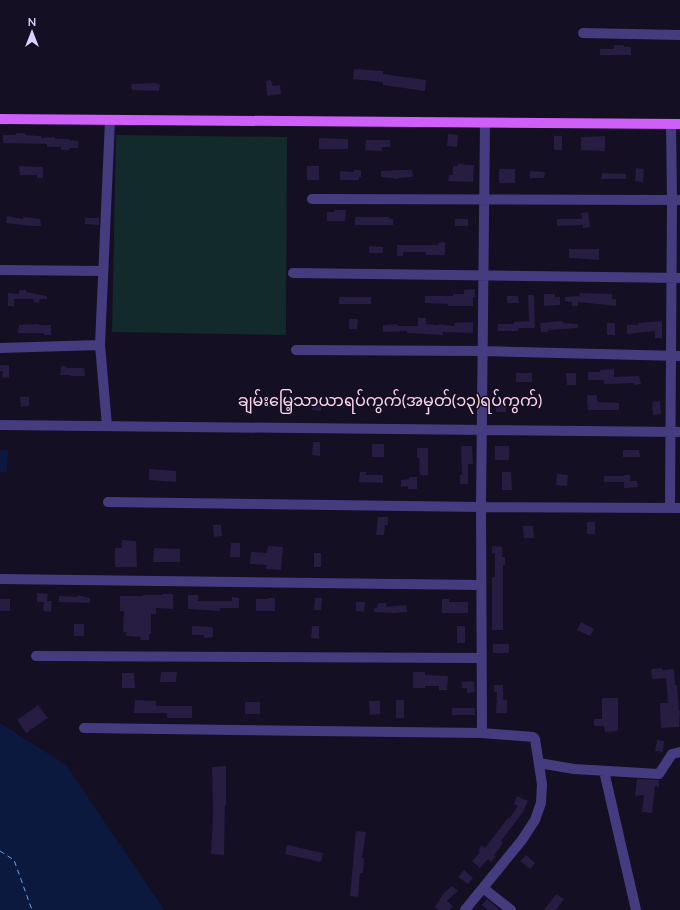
<svg xmlns="http://www.w3.org/2000/svg" width="680" height="910" viewBox="0 0 680 910" font-family="Lato,'Noto Sans Myanmar',sans-serif">
  <rect width="100%" height="100%" fill="#140f22"/>
  <!-- green -->
  <path fill="#122a2c" d="M 116,135 L 287,137 L 286,335 L 112,332 Z"/>
  <!-- water -->
  <path fill="#0c193e" d="M 0,450 L 8,450 L 7,472 L 0,472 Z
    M 0,723 L 66,765 L 164,910 L 0,910 Z"/>
  <g fill="none" stroke-linecap="round" stroke-linejoin="round">
    <!-- ferry -->
    <path stroke="#65a5f8" stroke-width="1" stroke-dasharray="5 4" stroke-linecap="butt" d="M 0,851 L 14,860 L 32,910"/>
  </g>
  <!-- building -->
  <path fill="#271c42" d="M 614,45 L 624,45 L 624,47 L 631,47 L 631,55 L 600,55 L 600,49 L 614,49 Z
    M 354,69 L 383,71 L 383,74 L 426,80 L 425,91 L 383,85 L 383,82 L 353,79 Z
    M 271,80 L 273,86 L 280,85 L 281,94 L 267,96 L 266,81 Z
    M 154,83 L 160,84 L 159,91 L 132,90 L 131,84 Z
    M 16,133 L 25,133 L 25,135 L 41,136 L 41,138 L 55,137 L 55,139 L 69,139 L 69,140 L 78,141 L 78,148 L 69,148 L 69,150 L 61,150 L 61,147 L 47,147 L 47,144 L 3,143 L 3,135 L 16,135 Z
    M 448,134 L 458,135 L 457,147 L 447,146 Z
    M 554,136 L 562,136 L 562,150 L 554,150 Z
    M 605,136 L 605,151 L 581,150 L 581,137 Z
    M 319,138 L 348,139 L 348,149 L 319,149 Z
    M 366,140 L 390,140 L 390,147 L 382,147 L 382,151 L 365,150 Z
    M 457,164 L 474,165 L 473,182 L 448,181 L 449,175 L 453,175 L 453,166 L 458,166 Z
    M 19,166 L 43,167 L 43,178 L 37,178 L 37,175 L 20,175 Z
    M 307,166 L 319,166 L 319,180 L 307,180 Z
    M 636,168 L 644,169 L 643,182 L 635,181 Z
    M 499,169 L 515,169 L 515,183 L 499,183 Z
    M 354,170 L 361,170 L 361,177 L 359,177 L 359,180 L 340,180 L 340,171 L 354,172 Z
    M 399,170 L 412,170 L 413,177 L 398,178 L 398,179 L 381,177 L 381,171 Z
    M 530,171 L 545,172 L 544,178 L 530,178 Z
    M 602,173 L 626,174 L 626,179 L 601,179 Z
    M 335,210 L 346,210 L 345,221 L 327,221 L 327,212 L 334,212 Z
    M 588,212 L 590,227 L 583,228 L 583,225 L 557,226 L 557,219 L 582,219 L 581,213 Z
    M 7,216 L 23,219 L 23,217 L 40,219 L 41,226 L 30,226 L 6,223 Z
    M 355,217 L 389,217 L 389,219 L 393,219 L 393,225 L 355,225 Z
    M 85,218 L 99,218 L 99,225 L 85,224 Z
    M 455,219 L 468,219 L 468,226 L 455,226 Z
    M 445,242 L 445,255 L 426,255 L 426,252 L 403,252 L 403,256 L 397,256 L 397,245 L 438,245 L 438,243 Z
    M 369,246 L 383,247 L 383,253 L 369,253 Z
    M 569,249 L 599,249 L 599,260 L 569,258 Z
    M 475,289 L 475,297 L 473,297 L 473,306 L 448,306 L 448,304 L 425,303 L 425,296 L 453,296 L 453,294 L 464,294 L 464,290 Z
    M 19,290 L 26,290 L 26,292 L 47,296 L 47,299 L 40,299 L 39,303 L 33,302 L 34,299 L 14,299 L 14,306 L 8,306 L 8,293 L 19,294 Z
    M 580,293 L 612,294 L 612,299 L 616,299 L 616,306 L 578,302 L 578,306 L 572,306 L 572,302 L 565,301 L 565,297 L 579,296 Z
    M 544,294 L 555,294 L 555,297 L 560,297 L 560,305 L 544,306 Z
    M 528,295 L 534,295 L 535,328 L 519,328 L 518,331 L 498,331 L 498,324 L 514,324 L 514,322 L 529,321 Z
    M 507,296 L 518,296 L 519,303 L 507,303 Z
    M 339,297 L 371,297 L 371,304 L 339,304 Z
    M 418,318 L 426,318 L 426,324 L 439,325 L 439,324 L 454,326 L 454,323 L 473,322 L 473,333 L 443,332 L 443,335 L 407,333 L 407,331 L 383,332 L 383,325 L 397,324 L 397,326 L 418,326 Z
    M 349,319 L 358,319 L 357,329 L 349,329 Z
    M 563,321 L 563,323 L 578,324 L 578,328 L 548,330 L 548,332 L 541,332 L 540,323 Z
    M 662,321 L 662,338 L 655,338 L 655,331 L 627,334 L 627,325 L 638,325 L 638,323 Z
    M 607,323 L 615,323 L 615,335 L 607,335 Z
    M 39,324 L 39,325 L 51,325 L 51,335 L 44,335 L 44,333 L 18,333 L 19,325 Z
    M 0,365 L 9,365 L 9,378 L 2,377 L 3,371 L 0,371 Z
    M 61,366 L 67,366 L 66,368 L 84,368 L 85,376 L 71,376 L 71,375 L 60,375 Z
    M 614,369 L 614,377 L 639,376 L 641,384 L 634,385 L 634,383 L 604,384 L 604,380 L 588,380 L 588,372 L 600,372 L 600,370 Z
    M 516,373 L 532,373 L 532,382 L 516,382 Z
    M 566,373 L 576,373 L 576,385 L 567,385 Z
    M 587,395 L 597,395 L 597,402 L 619,403 L 619,410 L 588,410 Z
    M 20,397 L 29,397 L 29,406 L 21,407 Z
    M 268,397 L 279,398 L 279,407 L 268,407 Z
    M 314,400 L 322,401 L 321,411 L 312,410 Z
    M 660,401 L 661,414 L 653,415 L 652,402 Z
    M 495,403 L 506,403 L 506,412 L 496,412 Z
    M 313,442 L 320,442 L 320,456 L 312,455 Z
    M 372,444 L 384,444 L 384,457 L 372,457 Z
    M 461,446 L 472,446 L 473,464 L 468,464 L 468,484 L 460,484 L 460,475 L 462,475 Z
    M 495,446 L 509,446 L 509,460 L 495,460 Z
    M 417,448 L 428,448 L 428,475 L 420,475 L 419,458 L 417,458 Z
    M 623,450 L 639,450 L 640,457 L 623,457 Z
    M 149,469 L 176,471 L 176,482 L 149,480 Z
    M 360,472 L 367,472 L 366,475 L 383,475 L 383,483 L 359,482 Z
    M 502,472 L 511,472 L 512,490 L 502,490 Z
    M 557,474 L 568,475 L 567,486 L 556,485 Z
    M 624,475 L 630,475 L 630,481 L 637,481 L 638,487 L 624,488 L 624,482 L 604,482 L 604,476 L 624,476 Z
    M 409,477 L 417,477 L 417,489 L 408,489 L 408,486 L 401,487 L 401,480 L 409,479 Z
    M 378,517 L 388,517 L 388,525 L 385,525 L 384,535 L 376,535 Z
    M 587,522 L 595,522 L 595,534 L 587,534 Z
    M 213,525 L 221,525 L 222,536 L 214,537 Z
    M 523,526 L 533,526 L 534,538 L 524,538 Z
    M 122,540 L 136,541 L 137,567 L 115,567 L 115,548 L 122,548 Z
    M 231,543 L 240,543 L 240,557 L 230,557 Z
    M 268,546 L 283,547 L 281,570 L 266,569 L 267,565 L 250,564 L 251,552 L 267,553 Z
    M 492,546 L 502,547 L 502,557 L 505,557 L 505,565 L 503,565 L 503,630 L 492,630 L 492,577 L 495,577 L 495,553 L 492,553 Z
    M 154,548 L 180,549 L 180,562 L 153,562 Z
    M 314,553 L 321,553 L 321,567 L 314,567 Z
    M 37,593 L 48,594 L 47,601 L 52,601 L 51,612 L 43,611 L 44,602 L 37,602 Z
    M 162,594 L 173,594 L 173,609 L 156,608 L 156,614 L 151,614 L 151,634 L 149,634 L 149,640 L 140,640 L 141,637 L 126,636 L 127,632 L 123,632 L 124,611 L 120,611 L 120,596 L 143,596 L 143,595 L 162,595 Z
    M 188,595 L 198,595 L 198,601 L 232,601 L 232,597 L 239,598 L 239,608 L 220,608 L 220,611 L 188,609 Z
    M 59,596 L 77,597 L 77,596 L 84,596 L 84,597 L 90,598 L 90,603 L 59,602 Z
    M 268,598 L 275,598 L 275,611 L 256,611 L 256,599 L 268,599 Z
    M 315,598 L 322,598 L 321,610 L 314,610 Z
    M 0,599 L 10,599 L 10,611 L 0,611 Z
    M 442,599 L 449,599 L 449,602 L 468,602 L 468,613 L 442,613 Z
    M 356,602 L 365,602 L 364,612 L 356,611 Z
    M 378,603 L 386,603 L 386,607 L 406,605 L 407,612 L 393,613 L 374,612 L 374,608 L 377,608 Z
    M 581,622 L 594,629 L 590,636 L 577,630 Z
    M 74,624 L 84,624 L 84,636 L 74,636 Z
    M 192,626 L 213,627 L 213,637 L 204,638 L 204,635 L 192,635 Z
    M 312,626 L 319,626 L 319,639 L 311,638 Z
    M 457,626 L 465,626 L 465,643 L 457,643 Z
    M 493,644 L 509,644 L 509,653 L 493,653 Z
    M 662,668 L 662,670 L 674,669 L 675,685 L 677,685 L 679,711 L 680,711 L 679,727 L 661,728 L 660,703 L 668,703 L 666,678 L 652,679 L 651,669 Z
    M 161,672 L 177,672 L 176,682 L 160,682 Z
    M 413,672 L 425,672 L 425,675 L 448,676 L 447,690 L 439,690 L 439,686 L 425,686 L 425,688 L 413,688 Z
    M 122,673 L 134,673 L 135,688 L 122,688 Z
    M 474,681 L 475,692 L 467,693 L 467,688 L 462,688 L 461,682 Z
    M 494,685 L 503,685 L 503,700 L 507,700 L 507,713 L 496,713 L 497,692 L 494,692 Z
    M 602,698 L 618,698 L 618,730 L 617,731 L 605,732 L 604,726 L 594,726 L 594,719 L 602,719 Z
    M 135,700 L 156,701 L 156,706 L 192,706 L 192,718 L 167,718 L 167,713 L 134,713 Z
    M 396,700 L 404,700 L 404,718 L 396,718 Z
    M 369,701 L 380,701 L 380,714 L 370,715 Z
    M 245,702 L 260,702 L 260,714 L 245,714 Z
    M 38,705 L 48,718 L 26,733 L 17,720 Z
    M 452,708 L 475,708 L 475,715 L 452,715 Z
    M 657,740 L 664,741 L 663,752 L 655,751 Z
    M 226,766 L 226,805 L 225,805 L 224,855 L 211,854 L 213,815 L 212,767 Z
    M 637,779 L 659,780 L 659,787 L 655,786 L 652,813 L 642,812 L 644,795 L 635,796 Z
    M 517,796 L 528,801 L 523,812 L 501,841 L 503,843 L 494,855 L 496,856 L 491,862 L 488,859 L 480,868 L 472,861 L 480,852 L 478,851 L 482,845 L 485,848 L 508,818 L 509,819 L 518,806 L 514,804 Z
    M 356,831 L 366,832 L 362,858 L 364,858 L 363,873 L 360,873 L 358,897 L 350,896 Z
    M 287,845 L 323,853 L 321,862 L 285,854 Z
    M 526,855 L 535,863 L 530,869 L 520,861 Z
    M 464,870 L 473,878 L 468,884 L 458,877 Z
    M 452,886 L 458,891 L 447,901 L 453,906 L 449,910 L 439,910 L 435,907 L 443,894 Z
    M 556,894 L 564,899 L 556,910 L 544,910 Z
    M 487,899 L 500,910 L 488,910 L 482,905 Z"/>
  <g fill="none" stroke-linecap="round" stroke-linejoin="round">
    <!-- minor -->
    <path stroke="#453c7f" stroke-width="10" d="M 583,33 L 680,35
      M 312,199 L 680,200
      M 0,270 L 103,271
      M 293,273 L 680,278
      M 0,348 L 100,345
      M 296,350 L 483,351 L 680,356
      M 0,425 L 680,432
      M 107,426 L 100,345 L 110,120
      M 108,502 L 481,507 L 680,508
      M 670,508 L 672,200 L 671,124
      M 0,579 L 481,585
      M 36,656 L 481,658
      M 84,728 L 482,733 L 533,737 L 535,739 L 542,784 L 541,803 L 535,820 L 522,840 L 465,910
      M 482,733 L 481,507 L 485,123
      M 539,763 L 574,769 L 659,774 L 672,754 L 680,752
      M 604,771 L 636,910
      M 483,888 L 511,910"/>
    <!-- major -->
    <path stroke="#ce5ff7" stroke-width="10" d="M 0,119 L 680,124"/>
  </g>
  <g text-anchor="middle" dominant-baseline="central" stroke-width="3" stroke-linejoin="round" paint-order="stroke">
    <!-- quarter labels -->
    <g font-size="16" fill="#fdd4ea" stroke="#140f22">
      <text x="390" y="399">ချမ်းမြေ့သာယာရပ်ကွက်(အမှတ်(၁၃)ရပ်ကွက်)</text>
    </g>
  </g>
  <!-- north arrow -->
  <g transform="translate(32 32)" stroke="#140f22" stroke-width="3" paint-order="stroke">
  <path d="M0-3L7 15L0 10L-7 15Z" fill="#dbd2fd"/>
  <text y="-6" font-size="11" font-weight="bold" text-anchor="middle" fill="#dbd2fd">N</text>
  </g>
</svg>
